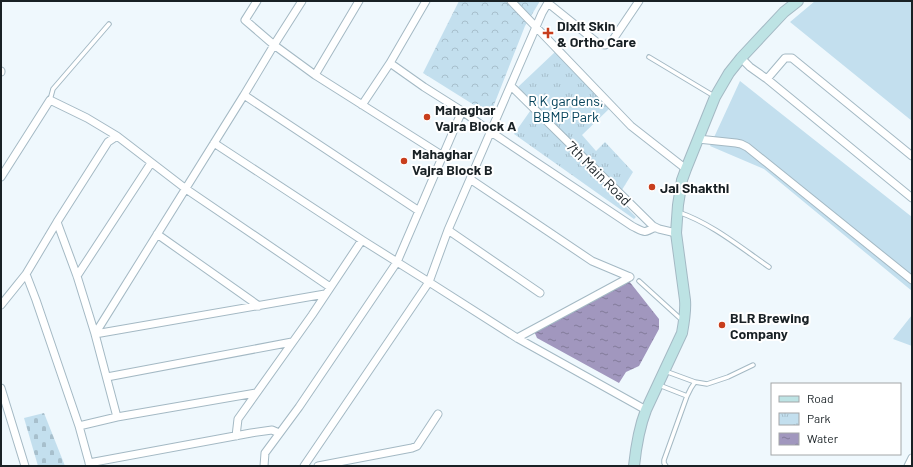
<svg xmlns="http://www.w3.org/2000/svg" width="913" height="467" viewBox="0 0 913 467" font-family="Barlow,sans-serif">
  <defs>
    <pattern id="forest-crowns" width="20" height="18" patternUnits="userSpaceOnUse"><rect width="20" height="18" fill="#c3dfee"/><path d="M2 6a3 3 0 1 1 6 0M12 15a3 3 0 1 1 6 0" fill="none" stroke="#a7bfcc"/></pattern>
    <pattern id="cemetery-stones" width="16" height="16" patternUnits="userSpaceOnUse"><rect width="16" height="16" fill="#c3dfee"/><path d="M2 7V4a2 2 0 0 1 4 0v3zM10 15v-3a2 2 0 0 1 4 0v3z" fill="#a7bfcc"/></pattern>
    <pattern id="park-tufts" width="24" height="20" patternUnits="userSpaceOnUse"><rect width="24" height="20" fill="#c3dfee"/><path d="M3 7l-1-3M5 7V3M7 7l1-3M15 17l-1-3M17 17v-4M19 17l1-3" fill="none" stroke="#a7bfcc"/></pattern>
    <pattern id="water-ripples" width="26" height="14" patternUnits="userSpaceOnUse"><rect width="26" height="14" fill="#a197be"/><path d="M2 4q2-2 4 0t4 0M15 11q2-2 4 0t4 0" fill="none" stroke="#827b9a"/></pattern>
  </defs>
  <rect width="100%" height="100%" fill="#eff8fd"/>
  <!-- grass -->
  <path fill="#c3dfee" d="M 815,1 L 912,1 L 912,121 L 790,22 Z
    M 740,81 L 912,217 L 912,291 L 764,169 L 710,146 Z
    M 912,315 L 912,346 L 893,339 Z"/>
  <!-- forest -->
  <path fill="url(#forest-crowns)" d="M 459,1 L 540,1 L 525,26 L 490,115 L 423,73 Z"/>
  <!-- cemetery -->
  <path fill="url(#cemetery-stones)" d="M 44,413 L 65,466 L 38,466 L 24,418 Z"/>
  <!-- park -->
  <path fill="url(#park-tufts)" d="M 555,52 L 610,108 L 582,135 L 596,151 L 605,142 L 633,172 L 617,198 L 636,217 L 634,219 L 514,134 L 535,104 L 518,87 Z"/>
  <!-- water -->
  <path fill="url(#water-ripples)" d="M 629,281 L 659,319 L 659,329 L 639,366 L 626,372 L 619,383 L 537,338 L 534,331 Z"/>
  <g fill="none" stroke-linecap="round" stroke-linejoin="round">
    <!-- lane casing -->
    <g stroke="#a4b9c4" stroke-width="5.5">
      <path id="lane" d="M 649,57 L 714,96
        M 50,100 L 53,89 L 109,24
        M 678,212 C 711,223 740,247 769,267
        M 639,281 L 683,321
        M 665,371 L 695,382
        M 659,385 L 687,396
        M 666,466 L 664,463 L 664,460 L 687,396 L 691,388 L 695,382 L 707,384 L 728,377 L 753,365"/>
    </g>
    <!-- street casing -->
    <g stroke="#a4b9c4" stroke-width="9">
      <path id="street" d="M 257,1 L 245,20 L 274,45 L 244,95 L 419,211
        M 302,1 L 274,45 L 315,75
        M 359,1 L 315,75 L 443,156
        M 511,1 L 631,126 L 686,169
        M 549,1 L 542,13 L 448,230 L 429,282 L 517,338 L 646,410
        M 548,3 L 599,44 L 605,45 L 612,41 L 639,1
        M 741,58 L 750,67 L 767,79 L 912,198
        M 1,72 L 1,71
        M 767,79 L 785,58 L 792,58 L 912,156
        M 511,86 L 653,226 L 659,229 L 676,233
        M 244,95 L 95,334 L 117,417 L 256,393
        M 362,105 L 390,63
        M 462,111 L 491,132 L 632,226 C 644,232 643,234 655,227
        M 698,139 L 736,143 L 741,144 L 747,147 L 912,280
        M 214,143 L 362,240
        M 1,177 L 50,100 L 87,118 L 117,136
        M 470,179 L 592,261 L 630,277
        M 57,222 L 77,276 L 95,334 L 325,294
        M 448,230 L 540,293
        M 157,234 L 259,306
        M 26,274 L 57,222 L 108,142 L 117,136 L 186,189 L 330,287
        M 77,276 L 151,163
        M 1,305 L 26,274 L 36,300 L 79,426 L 90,466
        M 517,338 L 630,277
        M 107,377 L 292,342
        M 1,388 L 25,466
        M 79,426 L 117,417
        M 236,436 L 238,419 L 312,315 L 362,240 L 397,262 L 462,111 L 424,87 L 390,63 L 426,1
        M 89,463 L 251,433 L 272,430 L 279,433
        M 264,466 L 265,453 L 299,407 L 397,262 L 429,282 L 304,466
        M 318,466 L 412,448 L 417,446 L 438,414
        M 908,466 L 912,458"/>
    </g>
    <!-- secondary casing -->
    <g stroke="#a4b9c4" stroke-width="12">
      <path id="secondary" d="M 634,466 C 636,447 639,428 646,410 L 682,333 C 684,322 686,311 685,300 L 676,233 L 678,205 L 682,180 L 686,169 L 715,97 L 729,73 L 741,58 L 784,12 L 798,1"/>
    </g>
    <!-- lane -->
    <use href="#lane" stroke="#fff" stroke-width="3.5"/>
    <!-- street -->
    <use href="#street" stroke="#fff" stroke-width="7"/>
    <!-- secondary -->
    <use href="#secondary" stroke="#bde3e4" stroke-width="10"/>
  </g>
  <!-- markers -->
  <g fill="#c83e1d" stroke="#fff" stroke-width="1.5">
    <path d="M546 27h4v4h4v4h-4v4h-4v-4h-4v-4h4z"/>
    <circle cx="427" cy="117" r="4"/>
    <circle cx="404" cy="161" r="4"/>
    <circle cx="652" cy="187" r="4"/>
    <circle cx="722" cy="325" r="4"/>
  </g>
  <g text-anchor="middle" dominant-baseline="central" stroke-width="4" stroke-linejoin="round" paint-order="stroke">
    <!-- poi labels -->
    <g font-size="14" font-weight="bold" fill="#192125" stroke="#fff" text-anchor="start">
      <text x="557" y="25">Dixit Skin<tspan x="557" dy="16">&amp; Ortho Care</tspan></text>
      <text x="435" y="109">Mahaghar<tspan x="435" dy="16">Vajra Block A</tspan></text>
      <text x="412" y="153">Mahaghar<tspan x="412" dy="16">Vajra Block B</tspan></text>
      <text x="660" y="187">Jai Shakthi</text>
      <text x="730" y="317">BLR Brewing<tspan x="730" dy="16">Company</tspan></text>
    </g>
    <!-- park labels -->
    <g font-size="14" fill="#04425a" stroke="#fff">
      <text x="566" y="100">R K gardens,<tspan x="566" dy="16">BBMP Park</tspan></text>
    </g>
    <!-- street labels -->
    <g font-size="14" fill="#192125" stroke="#fff">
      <text transform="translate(599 173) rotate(45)">7th Main Road</text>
    </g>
  </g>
  <!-- border -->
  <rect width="913" height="467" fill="none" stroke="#192125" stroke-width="4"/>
  <!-- legend -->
  <rect x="771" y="383" width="130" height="72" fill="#ffffff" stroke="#a3a6a8"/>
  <rect x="779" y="396" width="20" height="6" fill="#bde3e4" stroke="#a3a6a8"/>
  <text x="807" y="403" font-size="12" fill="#192125">Road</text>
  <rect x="779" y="413" width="20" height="12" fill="url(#park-tufts)" stroke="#a3a6a8"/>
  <text x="807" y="423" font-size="12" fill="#192125">Park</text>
  <rect x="779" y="433" width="20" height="12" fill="url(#water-ripples)" stroke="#a3a6a8"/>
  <text x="807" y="443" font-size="12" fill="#192125">Water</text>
</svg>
